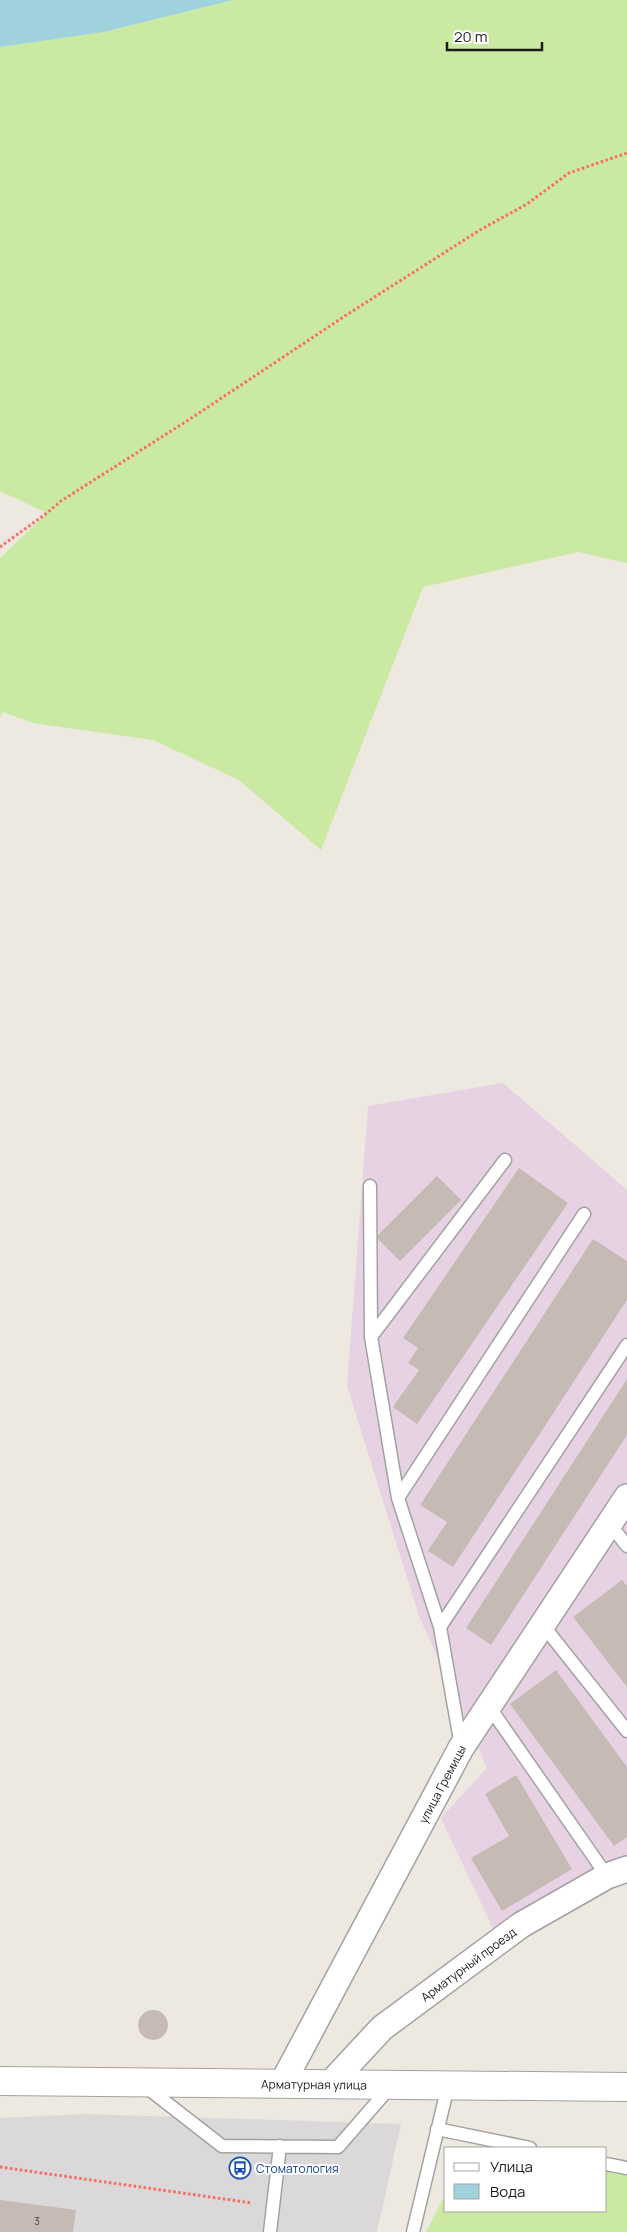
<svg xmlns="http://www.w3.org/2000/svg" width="627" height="2232" viewBox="0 0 627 2232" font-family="Manrope,sans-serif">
  <rect width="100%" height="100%" fill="#ede8e0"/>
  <!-- residential -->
  <path fill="#dad8d8" d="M 85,2114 L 401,2124 L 377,2232 L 0,2232 L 0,2118 Z"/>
  <!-- industrial -->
  <path fill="#e7d2e4" d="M 503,1083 L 627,1190 L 627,1856 L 504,1952 L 441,1818 L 487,1768 L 419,1616 L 347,1386 L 368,1106 Z"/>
  <!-- grass -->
  <path fill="#caeaa4" d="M 233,0 L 627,0 L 627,563 L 578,552 L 423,587 L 321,850 L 239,780 L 153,740 L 33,723 L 3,712 L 0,718 L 0,558 L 47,513 L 0,491 L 0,47 L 104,32 Z
    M 606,2166 L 627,2168 L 627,2232 L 426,2232 L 446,2193 L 446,2211 L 606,2211 Z"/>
  <!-- water -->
  <path fill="#9fd2dd" d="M 0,0 L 233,0 L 104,32 L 0,47 Z"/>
  <!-- building -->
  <path fill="#c5bab4" d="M 519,1168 L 568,1203 L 417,1424 L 393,1407 L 419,1370 L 408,1363 L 418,1348 L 403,1338 Z
    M 437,1176 L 461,1200 L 400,1261 L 376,1237 Z
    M 593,1239 L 627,1261 L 627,1300 L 453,1567 L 428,1551 L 447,1522 L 420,1505 Z
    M 627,1379 L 627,1435 L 491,1645 L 466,1628 Z
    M 622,1580 L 627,1586 L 627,1687 L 573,1617 Z
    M 556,1670 L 627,1767 L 627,1837 L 614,1846 L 510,1704 Z
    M 516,1775 L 572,1869 L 502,1911 L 471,1858 L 509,1836 L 485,1794 Z
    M138 2025a15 15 0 1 1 30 0a15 15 0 1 1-30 0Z
    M 0,2200 L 76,2210 L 73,2232 L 0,2232 Z"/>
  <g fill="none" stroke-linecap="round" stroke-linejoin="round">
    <!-- service casing -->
    <g stroke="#a2a2a2" stroke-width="15">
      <path id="service" d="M 370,1186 L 371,1337 L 398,1498 L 440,1627 L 461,1746
        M 371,1337 L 505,1160
        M 398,1498 L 584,1214
        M 609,1523 L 627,1546
        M 542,1624 L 627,1731
        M 440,1627 L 627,1345
        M 488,1705 L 607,1876
        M 145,2086 L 222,2146 L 338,2147 L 391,2086
        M 437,2129 L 530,2148
        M 606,2164 L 627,2168
        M 270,2232 L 280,2146
        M 413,2232 L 448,2086"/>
    </g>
    <!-- minor casing -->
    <g stroke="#a2a2a2" stroke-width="28">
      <g id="minor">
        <path id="s1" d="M 282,2084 L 461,1748 L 627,1497"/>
        <path id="s2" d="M 329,2085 L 382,2028 L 521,1925 L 607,1876 L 627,1869"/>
      </g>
    </g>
    <!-- tertiary casing -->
    <g stroke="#a2a2a2" stroke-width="30">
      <g id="tertiary">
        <path id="s3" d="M 0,2081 L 627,2087"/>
      </g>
    </g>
    <!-- path -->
    <path stroke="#fd6a62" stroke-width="3" stroke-dasharray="2.5 2.5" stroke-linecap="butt" d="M 0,547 L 47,513 L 61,501 L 190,419 L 351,312 L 480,230 L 527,204 L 569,173 L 627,153
      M 0,2167 L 252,2203"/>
    <!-- service -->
    <use href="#service" stroke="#fff" stroke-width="12"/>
    <!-- minor -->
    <use href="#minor" stroke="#fff" stroke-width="25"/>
    <!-- tertiary -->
    <use href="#tertiary" stroke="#fff" stroke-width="28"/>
  </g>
  <!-- icons -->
  <defs>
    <g id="bus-ring" transform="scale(1.125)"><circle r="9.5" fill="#fff" stroke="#1a4fb4" stroke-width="1.5"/><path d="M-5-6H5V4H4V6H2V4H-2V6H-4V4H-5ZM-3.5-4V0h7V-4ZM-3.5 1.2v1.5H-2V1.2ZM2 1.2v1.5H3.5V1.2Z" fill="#1a4fb4"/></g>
  </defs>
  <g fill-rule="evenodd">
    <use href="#bus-ring" x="240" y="2168"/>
  </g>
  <g text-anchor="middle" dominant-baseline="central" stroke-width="4" stroke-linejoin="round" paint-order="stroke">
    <!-- number labels -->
    <g font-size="10" fill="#464341">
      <text x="37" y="2221">3</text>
    </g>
    <!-- street labels -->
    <g font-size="12" fill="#1b1b1b" stroke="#fff">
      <text stroke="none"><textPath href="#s1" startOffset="340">улица Гремицы</textPath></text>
      <text stroke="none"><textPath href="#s2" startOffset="185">Арматурный проезд</textPath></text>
      <text stroke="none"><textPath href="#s3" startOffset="314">Арматурная улица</textPath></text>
    </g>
    <!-- transit labels -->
    <g font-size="12" fill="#164399" stroke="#fff" text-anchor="start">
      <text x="256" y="2168">Стоматология</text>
    </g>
  </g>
  <!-- legend -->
  <rect x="444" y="2147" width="162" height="65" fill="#ffffff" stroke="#a4a4a4"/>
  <rect x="454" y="2163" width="25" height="8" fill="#ffffff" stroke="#a4a4a4"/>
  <text x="490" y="2172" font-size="15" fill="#1b1b1b">Улица</text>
  <rect x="454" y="2184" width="25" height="15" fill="#9fd2dd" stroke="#a4a4a4"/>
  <text x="490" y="2197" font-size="15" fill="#1b1b1b">Вода</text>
  <!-- scale -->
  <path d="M447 42v8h95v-8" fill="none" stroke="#1b1b1b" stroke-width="2.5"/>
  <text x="454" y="42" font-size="15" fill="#1b1b1b" stroke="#ffffff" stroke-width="4" paint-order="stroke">20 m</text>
</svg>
